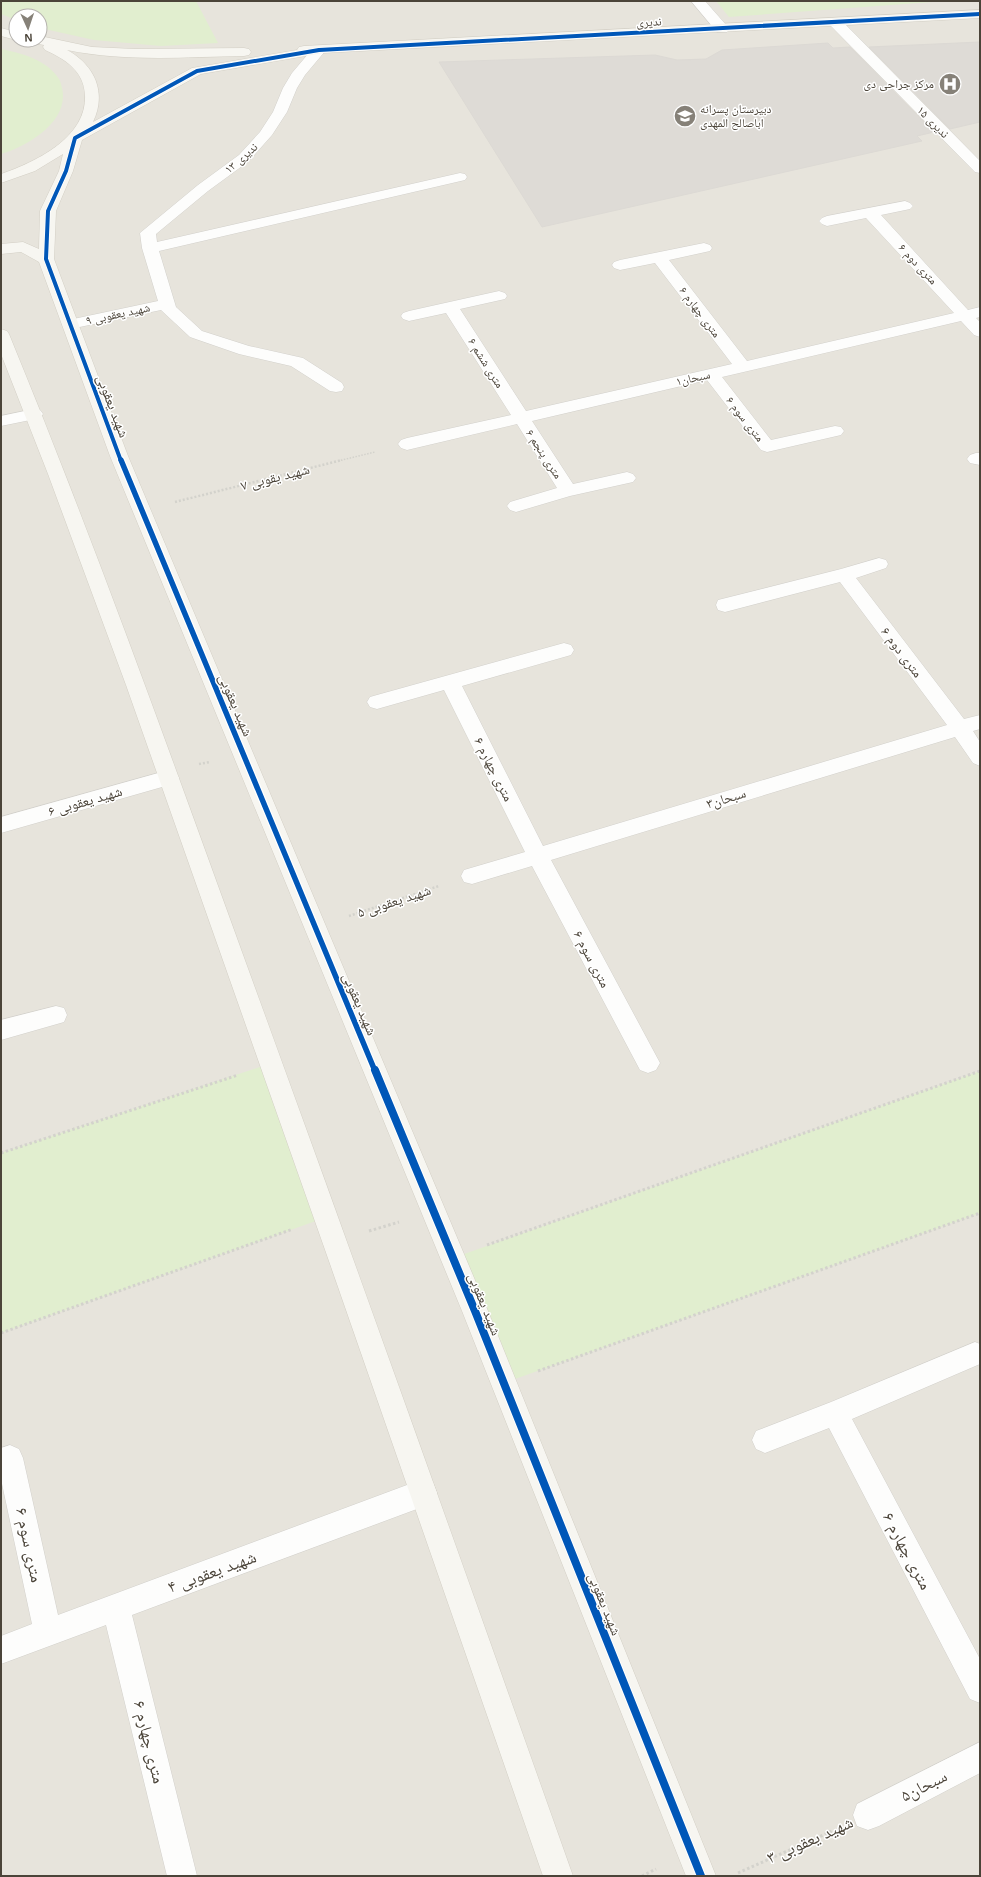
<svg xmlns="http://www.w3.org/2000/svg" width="981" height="1877" viewBox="0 0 981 1877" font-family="Helvetica,'Noto Naskh Arabic',sans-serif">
  <rect width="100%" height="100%" fill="#f4f2ee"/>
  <!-- residential -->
  <path fill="#e7e4dc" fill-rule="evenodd" d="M 1,1 L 980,1 L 980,1876 L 1,1876 ZM 16,16 L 40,16 L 40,40 L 16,40 Z"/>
  <!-- green -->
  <path fill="#e1eecf" d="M 1,1 L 196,1 L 218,43 L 161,46 L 94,40 L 40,28 L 40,16 L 16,16 L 16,20 L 1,14 Z
    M 716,1 L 946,1 L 729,17 Z
    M 1,49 C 22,53 47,60 59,79 C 61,82 61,85 62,88 C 70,121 28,146 1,154 Z
    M 272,1063 L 327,1217 L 1,1333 L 1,1153 Z
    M 980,1071 L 980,1213 L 504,1383 L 453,1258 Z"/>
  <!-- building -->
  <path fill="#dedbd6" stroke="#dcd9d4" d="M 980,42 L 980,122 L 950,129 L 869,47 Z
    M 828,43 L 833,48 L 850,47 L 934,132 L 917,136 L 922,141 L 542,227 L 439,62 L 655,55 L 677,60 L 706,59 L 722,50 Z"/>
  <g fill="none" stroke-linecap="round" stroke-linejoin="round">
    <!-- street casing -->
    <g stroke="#d2d0cb" stroke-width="1">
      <path id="street" d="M 691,1 L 705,1 L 727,26 L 729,29 L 727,32 L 717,32 Z
        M 836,19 L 841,20 L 980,161 L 980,173 L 975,172 L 831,26 L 829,23 L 831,20 Z
        M 319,46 L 324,47 L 326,50 L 305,75 L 297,88 L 287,112 L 272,135 L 249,161 L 208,191 L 156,234 L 157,242 L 460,173 L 465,174 L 467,177 L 465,180 L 159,251 L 176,307 L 202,331 L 249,346 L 303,358 L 342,383 L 344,387 L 342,391 L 336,392 L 330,391 L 291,366 L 239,354 L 190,337 L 161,310 L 70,329 L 64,327 L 62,324 L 64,321 L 158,301 L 142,248 L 140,233 L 198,185 L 239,155 L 260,132 L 273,112 L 283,88 L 292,73 L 314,47 Z
        M 905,201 L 910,203 L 913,206 L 910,209 L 881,215 L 968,310 L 980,307 L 980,317 L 976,318 L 980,322 L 980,337 L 974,335 L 961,321 L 722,377 L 771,440 L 835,426 L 841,427 L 844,431 L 841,435 L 767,452 L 761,450 L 707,380 L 532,421 L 573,484 L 627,472 L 633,474 L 636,478 L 633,482 L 570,496 L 516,512 L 510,510 L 507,506 L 510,502 L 557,488 L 517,424 L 407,450 L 401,448 L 398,444 L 401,440 L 407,438 L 511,415 L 446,313 L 409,321 L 403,319 L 401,316 L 403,313 L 409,311 L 499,291 L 505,293 L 507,296 L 505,299 L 460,309 L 526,411 L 732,364 L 655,263 L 620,270 L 614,268 L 612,265 L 614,262 L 620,260 L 704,243 L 710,245 L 712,248 L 710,251 L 669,260 L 747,361 L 954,313 L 866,218 L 827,226 L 822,224 L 819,221 L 822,218 L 827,216 Z
        M 34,409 L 40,410 L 43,414 L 40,418 L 1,426 L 1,416 Z
        M 976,453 L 980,453 L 980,465 L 970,463 L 967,459 L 970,455 Z
        M 879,558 L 886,560 L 888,564 L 886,568 L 856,578 L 964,719 L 980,715 L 980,729 L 973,731 L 980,742 L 980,766 L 973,763 L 955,737 L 551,860 L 660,1063 L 656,1070 L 648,1073 L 640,1070 L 532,866 L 472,884 L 464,882 L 461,876 L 464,870 L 525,852 L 444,690 L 377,709 L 370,707 L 367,702 L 370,697 L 377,695 L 564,643 L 571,645 L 574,650 L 571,655 L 462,686 L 543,846 L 947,725 L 840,582 L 725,612 L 718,610 L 716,605 L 718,600 L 841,569 Z
        M 169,770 L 176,773 L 179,778 L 176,783 L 1,833 L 1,817 Z
        M 56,1006 L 64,1008 L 67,1015 L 64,1022 L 1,1040 L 1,1020 Z
        M 975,1342 L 980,1344 L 980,1364 L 852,1419 L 980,1659 L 980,1703 L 970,1699 L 829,1428 L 765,1453 L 756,1449 L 752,1440 L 756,1431 L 831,1402 Z
        M 10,1445 L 19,1449 L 23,1458 L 58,1615 L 423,1479 L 433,1483 L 437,1493 L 433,1503 L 132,1615 L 197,1876 L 167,1876 L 106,1625 L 1,1664 L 1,1636 L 32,1624 L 1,1479 L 1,1448 Z
        M 980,1742 L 980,1773 L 879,1826 L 868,1830 L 857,1826 L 853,1815 L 857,1804 Z"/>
    </g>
    <!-- secondary casing -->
    <g stroke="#d3cfc5" stroke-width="1">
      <path id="secondary" d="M 980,10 L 980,18 L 323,53 L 201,74 L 82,140 L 73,171 L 56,211 L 54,259 L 128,456 L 488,1311 L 716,1876 L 686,1876 L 462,1311 L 110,456 L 39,262 L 21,252 L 1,254 L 1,244 L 23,242 L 39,249 L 40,211 L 59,171 L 63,154 L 35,171 L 1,183 L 1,174 C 35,162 87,138 85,95 C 84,71 65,59 45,50 L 43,47 L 44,45 L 33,43 L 31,40 L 40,40 L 40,36 L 92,47 L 135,49 L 244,48 L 249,49 L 251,52 L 249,55 L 244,56 C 185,57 125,62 67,50 C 95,65 107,93 93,122 L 192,68 L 297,50 L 299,47 L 304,46 Z
        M 1,28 L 16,32 L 16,40 L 1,36 Z
        M 1,329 L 7,331 L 9,334 C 93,538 167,745 242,952 C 354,1259 464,1568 573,1876 L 543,1876 L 330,1264 L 126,685 L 48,474 L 1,354 Z"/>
    </g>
    <!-- path-far2 -->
    <path stroke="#d3d2cc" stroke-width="1.5" stroke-dasharray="1.5 1.5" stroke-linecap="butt" d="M 338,461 L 375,452"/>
    <!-- path-far1 -->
    <path stroke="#d3d2cc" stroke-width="2.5" stroke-dasharray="2 2" stroke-linecap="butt" d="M 175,502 L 342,460
      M 199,764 L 210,762
      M 349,916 L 439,886"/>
    <!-- path -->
    <path stroke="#d3d2cc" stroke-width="3" stroke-dasharray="2.5 2.5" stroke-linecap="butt" d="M 1,1153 L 238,1075
      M 369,1231 L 399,1222
      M 487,1245 L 980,1071
      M 1,1333 L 293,1229
      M 538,1371 L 980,1213
      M 738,1873 L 832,1831
      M 642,1876 L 656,1869"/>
    <!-- street -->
    <use href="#street" fill="#fdfdfc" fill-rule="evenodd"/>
    <!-- secondary -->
    <use href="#secondary" fill="#f7f6f1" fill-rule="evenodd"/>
    <!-- cycleway-far2 casing -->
    <g stroke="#fff" stroke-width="5.5">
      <path id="cycleway-far2" d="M 121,461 L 46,259 L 48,211 L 66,171 L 75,138 L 197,71 L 319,50 L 980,14"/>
    </g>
    <!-- cycleway-far1 casing -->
    <g stroke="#fff" stroke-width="8">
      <path id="cycleway-far1" d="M 121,460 L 375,1071"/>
    </g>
    <!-- cycleway casing -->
    <g stroke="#fff" stroke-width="10">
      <path id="cycleway" d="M 375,1070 L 475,1311 L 701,1876"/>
    </g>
    <!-- cycleway-far2 -->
    <use href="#cycleway-far2" stroke="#0057b8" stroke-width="4"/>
    <!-- cycleway-far1 -->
    <use href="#cycleway-far1" stroke="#0057b8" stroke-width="5.5"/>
    <!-- cycleway -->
    <use href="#cycleway" stroke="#0057b8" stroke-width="8"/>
  </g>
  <!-- icons -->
  <defs>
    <g id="hospital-disc" transform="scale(1.15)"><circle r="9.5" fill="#868178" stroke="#fff"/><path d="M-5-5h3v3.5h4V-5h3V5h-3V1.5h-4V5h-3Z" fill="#fff"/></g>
    <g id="school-disc" transform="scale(1.15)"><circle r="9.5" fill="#868178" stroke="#fff"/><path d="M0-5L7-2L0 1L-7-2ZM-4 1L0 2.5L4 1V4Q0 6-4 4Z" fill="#fff"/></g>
  </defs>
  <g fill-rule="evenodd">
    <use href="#hospital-disc" x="950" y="84"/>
    <use href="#school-disc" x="685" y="116"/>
  </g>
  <g text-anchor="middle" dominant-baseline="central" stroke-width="3" stroke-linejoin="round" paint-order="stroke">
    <!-- far-street labels -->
    <g font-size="12" fill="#4b4439" stroke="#fff">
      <text transform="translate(649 22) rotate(-3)">ندیری</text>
      <text transform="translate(933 122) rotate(45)">ندیری ۱۵</text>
      <text transform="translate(241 158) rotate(-41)">ندیری ۱۳</text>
      <text transform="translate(918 264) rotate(47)">۶ متری دوم</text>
      <text transform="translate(700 312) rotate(53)">۶ متری چهارم</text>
      <text transform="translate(118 314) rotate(-12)">شهید یعقوبی ۹</text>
      <text transform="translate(486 363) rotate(58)">۶ متری ششم</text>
      <text transform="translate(693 378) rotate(-13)">سبحان۱</text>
      <text transform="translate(745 419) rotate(52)">۶ متری سوم</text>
      <text transform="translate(544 454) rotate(57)">۶ متری پنجم</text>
    </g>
    <!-- far-poi labels -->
    <g font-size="12" fill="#4b4439" stroke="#fff" text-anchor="end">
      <text x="934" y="84">مرکز جراحی دی</text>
      <text x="700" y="109" text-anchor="start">دبیرستان پسرانه<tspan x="700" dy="14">اباصالح المهدی</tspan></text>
    </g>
    <!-- street labels -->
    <g font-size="14" fill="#4b4439" stroke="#fff">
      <text transform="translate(113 406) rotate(69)">شهید یعقوبی</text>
      <text transform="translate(275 477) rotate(-14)">شهید یقوبی ۷</text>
      <text transform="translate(902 652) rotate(53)">۶ متری دوم</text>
      <text transform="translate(236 705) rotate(67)">شهید یعقوبی</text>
      <text transform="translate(494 769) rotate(63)">۶ متری چهارم</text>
      <text transform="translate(726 798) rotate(-17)">سبحان۳</text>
      <text transform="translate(85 801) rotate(-16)">شهید یعقوبی ۶</text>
      <text transform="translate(394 901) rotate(-18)">شهید یعقوبی ۵</text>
      <text transform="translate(592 959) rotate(62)">۶ متری سوم</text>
      <text transform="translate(360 1004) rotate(67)">شهید یعقوبی</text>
      <text transform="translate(485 1304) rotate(68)">شهید یعقوبی</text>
      <text transform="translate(605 1604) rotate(68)">شهید یعقوبی</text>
    </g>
    <!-- near-street labels -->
    <g font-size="17" fill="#4b4439" stroke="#fff">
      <text transform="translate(29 1545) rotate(78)">۶ متری سوم</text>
      <text transform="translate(907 1551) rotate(62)">۶ متری چهارم</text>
      <text transform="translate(212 1572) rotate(-20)">شهید یعقوبی ۴</text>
      <text transform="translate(149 1742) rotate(76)">۶ متری چهارم</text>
      <text transform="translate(924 1786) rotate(-27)">سبحان۵</text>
      <text transform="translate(810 1840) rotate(-24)">شهید یعقوبی ۳</text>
    </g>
  </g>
  <!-- border -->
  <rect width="981" height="1877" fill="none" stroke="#4b4439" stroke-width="4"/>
  <!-- north arrow -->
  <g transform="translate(28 28) rotate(177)"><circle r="19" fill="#ffffff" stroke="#b7b4b0"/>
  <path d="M0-3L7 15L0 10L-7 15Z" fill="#868178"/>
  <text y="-6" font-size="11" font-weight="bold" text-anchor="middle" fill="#4b4439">N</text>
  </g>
</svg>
